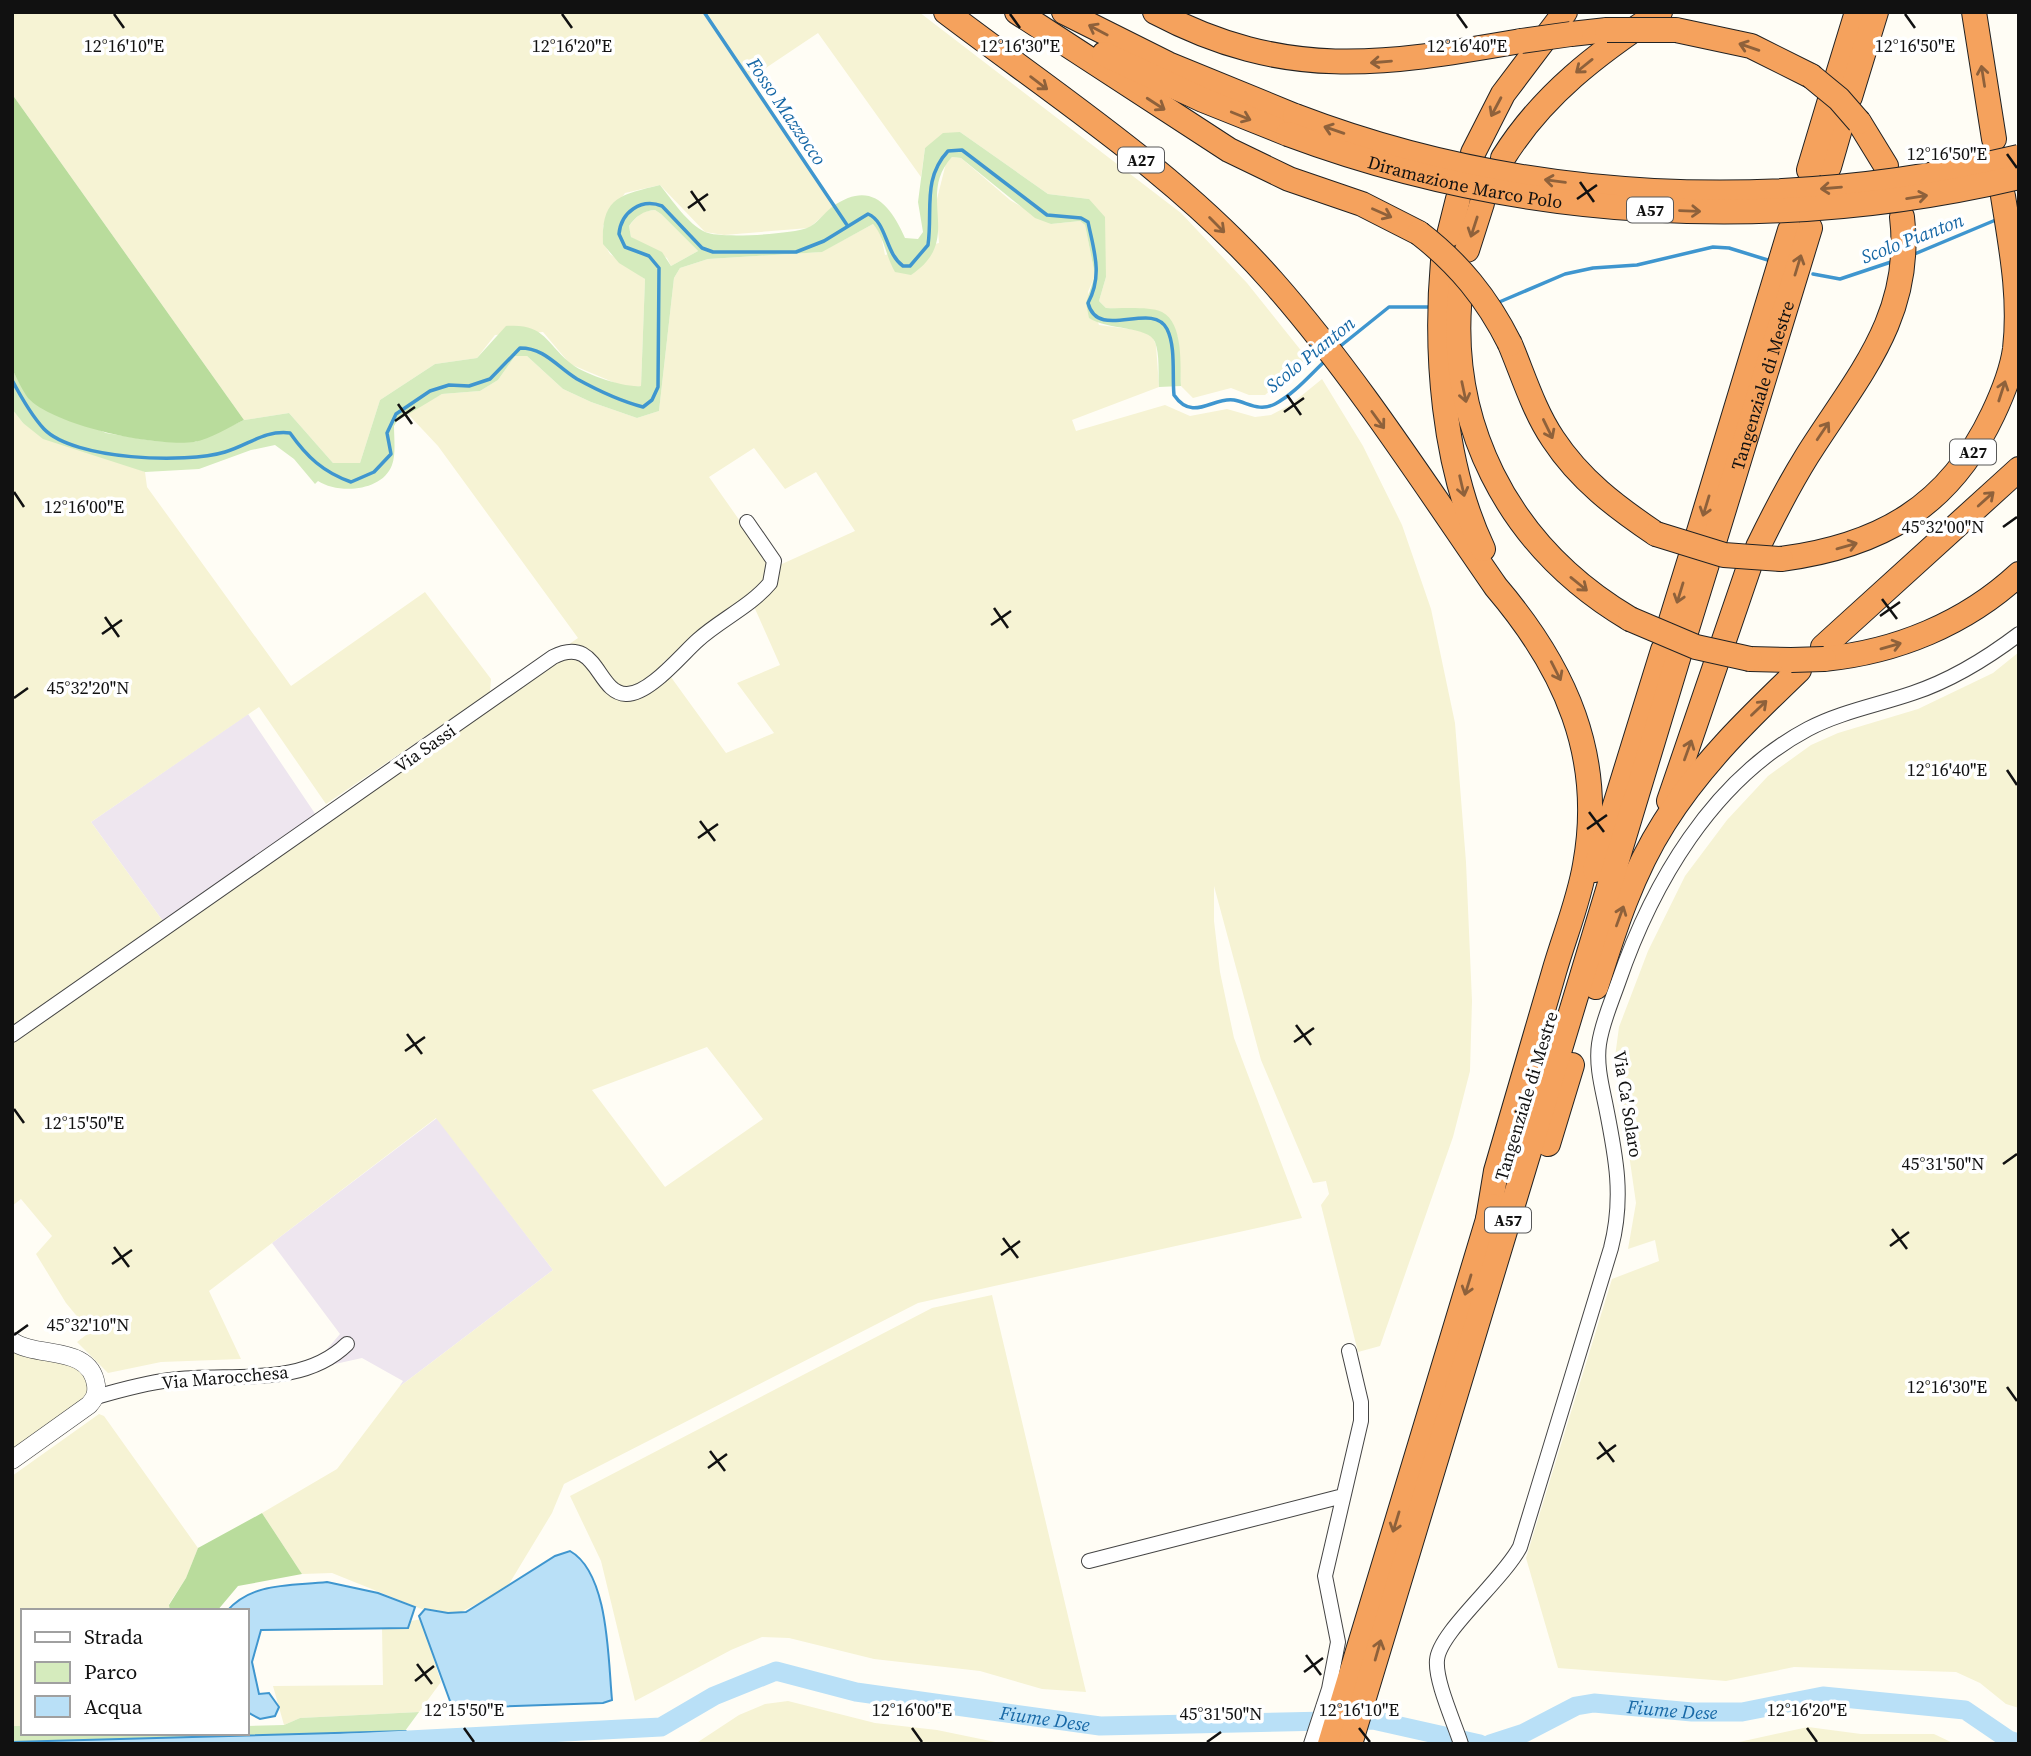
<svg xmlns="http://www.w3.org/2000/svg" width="2031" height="1756" viewBox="0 0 2031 1756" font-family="'Source Serif 4',serif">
  <rect width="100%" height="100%" fill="#fffdf5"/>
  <!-- industrial -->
  <path fill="#eee6ef" d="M 248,714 L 320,821 L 165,924 L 91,822 Z
    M 437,1118 L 553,1270 L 399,1387 L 403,1381 L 362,1358 L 317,1368 L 317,1361 L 340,1334 L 272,1243 Z"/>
  <!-- farmland -->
  <path fill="#f6f3d4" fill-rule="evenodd" d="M 12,12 L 919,12 L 1181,213 L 1247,283 L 1307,358 L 1265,395 L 1249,395 L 1231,388 L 1193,398 L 1181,386 L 1178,337 L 1161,312 L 1106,308 L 1099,301 L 1106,277 L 1089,199 L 1048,194 L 960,132 L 925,148 L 921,177 L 818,33 L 751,78 L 833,207 L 809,228 L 724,235 L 705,232 L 660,185 L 625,193 L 603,226 L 604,244 L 610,254 L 645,279 L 641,386 L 627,388 L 570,364 L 543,332 L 495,335 L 477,358 L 435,364 L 380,400 L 360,463 L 333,463 L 289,413 L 244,420 L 12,94 Z
    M 952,157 L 961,158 L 1010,200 L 1051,224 L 1080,221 L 1085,225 L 1095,275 L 1088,292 L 1099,325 L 1144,331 L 1152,336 L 1156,345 L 1159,387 L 1072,420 L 1076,431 L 1165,405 L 1190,416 L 1227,409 L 1255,417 L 1271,415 L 1290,405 L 1322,379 L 1363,446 L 1402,525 L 1431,609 L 1455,723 L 1466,862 L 1472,1001 L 1470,1071 L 1453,1137 L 1380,1346 L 1358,1352 L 1321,1205 L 1329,1194 L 1326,1181 L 1313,1183 L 1261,1060 L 1214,886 L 1214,921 L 1220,972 L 1234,1038 L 1302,1218 L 918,1303 L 564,1484 L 552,1513 L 506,1589 L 455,1615 L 424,1610 L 332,1573 L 302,1574 L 262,1513 L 337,1469 L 399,1387 L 553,1270 L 436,1118 L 209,1291 L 241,1359 L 161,1362 L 108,1373 L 77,1342 L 90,1332 L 66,1303 L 36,1254 L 52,1236 L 21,1199 L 12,1206 L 12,409 L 23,423 L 145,472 L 147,487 L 291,686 L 425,592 L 491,679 L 490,692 L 326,804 L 259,707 L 91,822 L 165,924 L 578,638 L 438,446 L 407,413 L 442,394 L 480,391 L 498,380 L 515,356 L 527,356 L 563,389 L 591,402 L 637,418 L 659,411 L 674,278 L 680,268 L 708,259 L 821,252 L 873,224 L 880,231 L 885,255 L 939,243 L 936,203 L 946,163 ZM 754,448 L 785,489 L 816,472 L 855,531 L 773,568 L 709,477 ZM 752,602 L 780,665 L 737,683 L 774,733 L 726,753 L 668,673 L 663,662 ZM 707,1047 L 763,1119 L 665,1187 L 592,1090 Z
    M 655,210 L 661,214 L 698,251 L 671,266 L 667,258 L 631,237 L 629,226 L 634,220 L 642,212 Z
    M 2019,652 L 2019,1708 L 2006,1704 L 1980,1683 L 1956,1672 L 1794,1667 L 1726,1681 L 1558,1668 L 1526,1558 L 1612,1279 L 1659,1261 L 1655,1240 L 1628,1249 L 1636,1203 L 1615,1057 L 1619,1027 L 1648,951 L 1685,876 L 1727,820 L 1768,776 L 1811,745 L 1838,733 L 1918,709 L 1993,673 Z
    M 992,1295 L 1086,1692 L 1042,1689 L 980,1671 L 874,1659 L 789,1638 L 762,1637 L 731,1650 L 635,1701 L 601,1561 L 570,1496 L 932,1308 Z
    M 12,1348 L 24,1357 L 64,1356 L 102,1391 L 12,1455 Z
    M 99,1414 L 104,1416 L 198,1548 L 186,1578 L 169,1604 L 170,1611 L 23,1611 L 23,1726 L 12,1726 L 12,1476 Z
    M 421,1619 L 441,1682 L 419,1712 L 300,1718 L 284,1725 L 273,1686 L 383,1685 L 382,1627 Z
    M 788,1701 L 875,1723 L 937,1730 L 1005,1744 L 695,1744 L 739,1715 L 765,1704 Z
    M 1808,1727 L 1861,1734 L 1934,1734 L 1955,1744 L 1730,1744 Z"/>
  <!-- green -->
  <path fill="#d5ebbd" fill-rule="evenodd" d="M 960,132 L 1048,194 L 1089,199 L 1105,217 L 1106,277 L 1099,301 L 1106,308 C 1122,309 1148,306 1162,312 C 1184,323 1180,366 1181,386 L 1159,387 C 1158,373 1160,355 1155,342 C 1149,326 1106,330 1089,318 L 1086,303 L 1095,275 L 1085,225 L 1080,221 L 1051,224 L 1035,218 L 961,158 L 952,157 C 915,197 965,239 911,275 L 895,272 C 886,257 884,236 873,224 L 822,252 L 708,259 L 680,268 L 674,278 L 659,411 L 637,418 L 591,402 L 563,389 L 527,356 L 515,356 L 498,380 L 480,391 L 442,394 L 397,421 L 394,426 C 394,438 396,454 392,465 C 382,492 338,494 318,481 L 315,484 L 294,459 L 275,445 L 251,450 L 199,469 L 145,472 L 43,439 L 23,423 L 12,409 L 12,369 L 29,398 L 106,433 L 154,441 L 195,442 L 244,420 L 289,413 L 333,463 L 360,463 L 380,400 L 435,364 L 477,358 L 506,326 C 543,323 545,341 569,362 C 582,374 625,388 641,386 L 645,279 L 619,263 L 603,244 C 601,197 620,195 660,185 C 672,200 688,224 705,232 C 720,239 792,234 807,228 C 817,224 824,213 832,207 C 870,180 890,204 905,238 L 918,239 L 923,232 L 918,202 L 925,148 L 943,133 ZM 655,210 L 661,214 L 698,251 L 671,266 L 662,252 L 631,237 L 629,226 C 636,216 643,211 655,210 Z
    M 419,1712 L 405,1731 L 12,1742 L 12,1726 L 23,1726 L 23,1733 L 247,1733 L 247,1726 L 284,1725 L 300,1718 Z"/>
  <!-- forest -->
  <path fill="#b9dc9c" d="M 12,94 L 244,420 C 229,427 211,439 194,442 C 156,447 54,426 28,398 C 22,390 17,378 12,369 Z
    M 262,1513 L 302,1574 L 238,1586 L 217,1611 L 170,1611 L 169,1605 L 186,1578 L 198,1548 Z"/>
  <!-- water -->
  <path fill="#b9e0f7" stroke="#3f96cf" stroke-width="2" d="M 570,1551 C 609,1573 608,1659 612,1700 L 603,1703 L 457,1708 L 450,1701 L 419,1616 L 425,1609 L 448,1613 L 466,1612 L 555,1556 Z
    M 327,1582 L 378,1593 L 415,1607 L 408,1628 L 261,1630 L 252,1662 L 259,1694 L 269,1693 L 279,1707 L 275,1716 L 260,1719 L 247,1712 L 247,1611 L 227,1611 C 252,1582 291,1586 327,1582 Z
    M 405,1731 L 396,1744 L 12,1744 L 12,1742 Z"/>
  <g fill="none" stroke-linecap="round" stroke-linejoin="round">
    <!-- stream -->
    <path stroke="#3f96cf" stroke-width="3.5" d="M 704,12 L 847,225
      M 1912,255 L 1998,219
      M 1813,274 L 1840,279 L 1891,262
      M 1497,303 L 1565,274 L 1593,268 L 1637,265 L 1713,247 L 1729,248 L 1771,261
      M 1338,348 L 1389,307 L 1431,307
      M 12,380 C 21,397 31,415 44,429 C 74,460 186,464 225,452 C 249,445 264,430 290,433 C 307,457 323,472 351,482 L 374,472 L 391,454 L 387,433 L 396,414 L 430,391 L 449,385 L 469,386 L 490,379 L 520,348 C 545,348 557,367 577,379 C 597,390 620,401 643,407 L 652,400 L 658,387 L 659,268 L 649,256 L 625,247 L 619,234 C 621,212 641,198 662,206 L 702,248 L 713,252 L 796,252 L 824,241 L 868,214 C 887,222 885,253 903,266 L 910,266 L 928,245 C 933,211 922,179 948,151 L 962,150 L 1047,215 L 1081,218 L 1088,222 C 1094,251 1103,275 1088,303 C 1098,342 1152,300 1167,329 C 1176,347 1172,375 1174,395 C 1193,423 1214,396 1234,400 C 1249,403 1259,412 1275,404 C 1294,394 1310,375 1325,361"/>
    <!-- river -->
    <g stroke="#b9e0f7" stroke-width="19">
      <path id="s1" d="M 331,1744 L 661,1727 L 714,1696 L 776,1671 L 856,1692 L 1100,1726 L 1373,1720 L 1480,1744"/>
      <path id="s2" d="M 1490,1744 L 1524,1733 L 1576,1706 L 1594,1703 L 1692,1712 L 1742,1712 L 1823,1696 L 1965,1710 L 2009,1740 L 2019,1743"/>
    </g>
    <!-- minor casing -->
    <g stroke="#444" stroke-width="16">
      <path id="minor" d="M 12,1035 L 553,657 C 598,634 596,693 626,694 C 649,695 681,655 698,640 C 720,620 751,606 770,583 L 774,561 L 747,522
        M 96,1397 C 120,1390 145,1383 170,1380 C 229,1372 301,1389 347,1344
        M 1089,1561 L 1343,1496
        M 1311,1744 L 1329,1689 L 1338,1642 L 1325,1576 L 1361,1421 L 1361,1402 L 1349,1351
        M 1461,1744 C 1454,1722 1435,1681 1437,1660 C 1439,1632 1503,1580 1520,1547 L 1611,1248 C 1624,1198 1616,1157 1606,1107 C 1602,1087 1596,1065 1599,1044 C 1602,1023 1611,1003 1618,983 C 1652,884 1712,780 1808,729 C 1840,712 1878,705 1913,693 C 1952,680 1986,659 2019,634"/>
    </g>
    <!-- tertiary casing -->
    <g stroke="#444" stroke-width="19">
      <path id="tertiary" d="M 12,1341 C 37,1359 90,1344 96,1385 C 97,1394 95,1398 89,1405 L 12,1460"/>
    </g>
    <!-- motorway casing -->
    <g stroke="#222" stroke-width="26">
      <g id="motorway">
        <path d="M 946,12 C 1058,97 1180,176 1273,282 C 1354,374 1426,486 1496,587 C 1565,668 1605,756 1585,865 C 1579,901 1564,937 1554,972 C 1535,1039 1515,1105 1496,1171 L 1488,1219"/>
        <path d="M 1017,12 L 1229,150 L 1289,179 L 1362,204 L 1419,233"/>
        <path d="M 1064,12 L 1168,64 L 1295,116"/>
        <path d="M 1155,12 C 1286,81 1382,65 1521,41"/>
        <path d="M 1974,12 L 1994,139"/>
        <path d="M 1676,30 L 1751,46 L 1811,76"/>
        <path d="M 1571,34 L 1607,30"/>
        <path d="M 1104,54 L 1203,100 L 1288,134"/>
        <path d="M 1835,84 L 1857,12"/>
        <path d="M 1850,97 L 1876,12"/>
        <path d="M 1859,122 L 1886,166"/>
        <path d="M 1473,153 L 1503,94 L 1565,12"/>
        <path d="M 1503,158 C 1543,94 1598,53 1660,12"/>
        <path d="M 1829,167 L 1844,115"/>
        <path d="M 1809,170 L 1830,100"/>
        <path d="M 1449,235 L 1458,199"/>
        <path d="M 1467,250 L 1482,203"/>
        <path d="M 1443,261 C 1435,352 1443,465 1483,549"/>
        <path d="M 1462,277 C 1442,420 1507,546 1630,619"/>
        <path d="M 1510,344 C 1523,375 1534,411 1553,439 C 1580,480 1616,507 1656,534"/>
        <path d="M 1697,538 L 1790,230"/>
        <path id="s3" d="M 1714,542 L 1810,228"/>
        <path d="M 1758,547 C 1773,516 1789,485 1807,456 C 1856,378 1914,317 1902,217"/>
        <path d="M 1781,559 C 1880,546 1949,507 1993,414 C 2002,395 2012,370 2015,349 C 2021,297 2011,247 2003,196"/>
        <path d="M 1669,627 L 1690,559"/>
        <path d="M 1686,632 L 1707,564"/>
        <path d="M 1823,647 L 2019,469"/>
        <path d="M 1750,659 L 1791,660"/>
        <path d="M 1824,659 C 1896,652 1965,624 2019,574"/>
        <path d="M 1669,801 L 1749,567"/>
        <path d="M 1595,870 L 1663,650"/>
        <path d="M 1596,987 C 1614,930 1632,873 1664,823 C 1701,764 1750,717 1799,670"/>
        <path d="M 1548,1144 L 1572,1065"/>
        <path d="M 1330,1744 L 1492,1206"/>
        <path d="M 1350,1744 L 1679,655"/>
      </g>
    </g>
    <!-- minor -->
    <use href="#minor" stroke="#fff" stroke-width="14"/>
    <!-- tertiary -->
    <use href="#tertiary" stroke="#fff" stroke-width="18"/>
    <!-- motorway -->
    <use href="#motorway" stroke="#f5a25d" stroke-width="24"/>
    <!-- motorway-bridge casing -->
    <g stroke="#222" stroke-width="26" stroke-linecap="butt">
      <g id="motorway-bridge">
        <path d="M 1607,30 L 1676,30"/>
        <path d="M 1521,41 L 1571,34"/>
        <path d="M 1811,76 L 1839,99 L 1859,122"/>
        <path d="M 1295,116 C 1525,204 1780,214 2019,157"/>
        <path id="s4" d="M 1288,134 C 1521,221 1778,234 2019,177"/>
        <path d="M 1419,233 C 1459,264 1487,298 1510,344"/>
        <path d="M 1656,534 L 1724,555 L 1781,559"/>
        <path d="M 1630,619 L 1696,647 L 1750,659"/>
        <path d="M 1791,660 L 1824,659"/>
      </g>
    </g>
    <!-- motorway-bridge -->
    <use href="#motorway-bridge" stroke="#f5a25d" stroke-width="24"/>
  </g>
  <!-- one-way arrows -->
  <defs><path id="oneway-shaft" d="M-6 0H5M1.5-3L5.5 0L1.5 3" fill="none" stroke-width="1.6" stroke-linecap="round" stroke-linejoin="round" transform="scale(1.75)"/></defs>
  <g stroke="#8e613b">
    <use href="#oneway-shaft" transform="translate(1098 30) rotate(-152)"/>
    <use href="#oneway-shaft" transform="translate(1749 47) rotate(-161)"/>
    <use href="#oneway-shaft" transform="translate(1381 62) rotate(175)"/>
    <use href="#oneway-shaft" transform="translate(1584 66) rotate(141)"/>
    <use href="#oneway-shaft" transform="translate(1983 76) rotate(-99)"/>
    <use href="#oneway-shaft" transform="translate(1039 83) rotate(37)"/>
    <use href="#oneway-shaft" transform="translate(1156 104) rotate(33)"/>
    <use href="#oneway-shaft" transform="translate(1496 107) rotate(118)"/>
    <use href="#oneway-shaft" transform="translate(1241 116) rotate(22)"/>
    <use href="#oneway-shaft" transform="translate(1334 130) rotate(-161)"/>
    <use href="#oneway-shaft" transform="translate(1555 181) rotate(-173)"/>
    <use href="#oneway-shaft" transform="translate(1831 188) rotate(175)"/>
    <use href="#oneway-shaft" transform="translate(1917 197) rotate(-9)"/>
    <use href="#oneway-shaft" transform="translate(1690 211) rotate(2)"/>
    <use href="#oneway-shaft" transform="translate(1382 213) rotate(24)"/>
    <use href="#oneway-shaft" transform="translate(1217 225) rotate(45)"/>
    <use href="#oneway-shaft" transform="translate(1474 227) rotate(108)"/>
    <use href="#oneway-shaft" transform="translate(1798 265) rotate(-73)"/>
    <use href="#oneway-shaft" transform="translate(2002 391) rotate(-72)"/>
    <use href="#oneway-shaft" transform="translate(1464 392) rotate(78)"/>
    <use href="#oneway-shaft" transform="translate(1378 420) rotate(54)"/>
    <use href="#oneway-shaft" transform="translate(1548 429) rotate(64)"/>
    <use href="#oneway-shaft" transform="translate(1823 431) rotate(-56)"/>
    <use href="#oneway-shaft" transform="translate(1462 486) rotate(77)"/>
    <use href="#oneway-shaft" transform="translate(1986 499) rotate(-42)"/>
    <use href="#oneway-shaft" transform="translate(1706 506) rotate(107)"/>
    <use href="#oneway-shaft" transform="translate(1847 546) rotate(-16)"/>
    <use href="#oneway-shaft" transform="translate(1579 584) rotate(39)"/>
    <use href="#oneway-shaft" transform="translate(1680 593) rotate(107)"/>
    <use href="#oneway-shaft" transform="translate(1891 646) rotate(-16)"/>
    <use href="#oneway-shaft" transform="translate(1556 671) rotate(63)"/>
    <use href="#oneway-shaft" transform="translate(1759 708) rotate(-44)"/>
    <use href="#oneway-shaft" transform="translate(1688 750) rotate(-70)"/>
    <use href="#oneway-shaft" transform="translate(1620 916) rotate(-70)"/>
    <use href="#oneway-shaft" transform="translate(1468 1285) rotate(107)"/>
    <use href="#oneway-shaft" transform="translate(1396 1522) rotate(107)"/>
    <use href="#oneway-shaft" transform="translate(1378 1650) rotate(-74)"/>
  </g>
  <!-- ticks -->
  <path fill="none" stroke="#111" stroke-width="2.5" d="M 114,14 L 124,28M 562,14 L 572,28M 1010,14 L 1020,28M 1457,14 L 1467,28M 1905,14 L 1915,28M 2007,154 L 2017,168M 1580,182 L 1594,202M 691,191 L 705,211M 1577,199 L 1597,185M 688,208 L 708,194M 1287,395 L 1301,415M 398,404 L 412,424M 1284,412 L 1304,398M 395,421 L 415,407M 14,492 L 24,507M 2003,527 L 2017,517M 1882,599 L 1897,619M 994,608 L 1008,628M 1880,616 L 1900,602M 105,617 L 119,637M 991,625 L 1011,611M 102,634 L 122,620M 14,698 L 28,688M 2007,770 L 2017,785M 1589,812 L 1604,832M 700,821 L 715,841M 1587,829 L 1607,815M 698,838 L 718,824M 1296,1025 L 1311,1045M 407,1034 L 422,1054M 1294,1042 L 1314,1028M 405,1051 L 425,1037M 14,1109 L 24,1123M 2003,1164 L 2017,1154M 1892,1229 L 1907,1249M 1003,1238 L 1018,1258M 1890,1246 L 1909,1232M 114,1247 L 129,1267M 1001,1255 L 1020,1241M 112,1264 L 132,1250M 14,1335 L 28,1325M 2007,1387 L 2017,1401M 1599,1442 L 1614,1462M 710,1451 L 725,1471M 1597,1459 L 1616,1445M 708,1468 L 727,1454M 1306,1655 L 1321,1675M 417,1664 L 432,1684M 1304,1672 L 1323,1658M 415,1681 L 434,1666M 464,1728 L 474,1742M 912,1728 L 922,1742M 1359,1728 L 1370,1742M 1807,1728 L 1817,1742M 1207,1742 L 1221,1732"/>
  <g text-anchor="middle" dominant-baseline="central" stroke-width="7" stroke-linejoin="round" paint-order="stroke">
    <!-- shield labels -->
    <g fill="#fff" stroke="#585858" stroke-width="2">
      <rect x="1118" y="147.5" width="46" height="25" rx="5"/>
      <rect x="1627" y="197.5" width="46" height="25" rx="5"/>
      <rect x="1950" y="439.5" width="46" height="25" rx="5"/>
      <rect x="1485" y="1207.5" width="46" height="25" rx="5"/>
    </g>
    <g font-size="16" font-weight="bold" fill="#111">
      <text x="1141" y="160">A27</text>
      <text x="1650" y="210">A57</text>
      <text x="1973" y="452">A27</text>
      <text x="1508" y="1220">A57</text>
    </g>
    <!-- street labels -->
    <g font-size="18" fill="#111" stroke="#fff">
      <text stroke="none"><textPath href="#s4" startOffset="184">Diramazione Marco Polo</textPath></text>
      <text stroke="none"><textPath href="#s3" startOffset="164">Tangenziale di Mestre</textPath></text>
      <text transform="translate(425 748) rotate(-35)">Via Sassi</text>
      <text transform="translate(1526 1096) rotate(-73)">Tangenziale di Mestre</text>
      <text transform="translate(1628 1104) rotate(81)">Via Ca' Solaro</text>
      <text transform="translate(225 1377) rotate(-5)">Via Marocchesa</text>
    </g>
    <!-- water labels -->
    <g font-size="19" font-style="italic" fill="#1768a6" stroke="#fff">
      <text transform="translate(787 111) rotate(56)">Fosso Mazzocco</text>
      <text transform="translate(1912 238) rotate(-21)">Scolo Pianton</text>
      <text transform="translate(1310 354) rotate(-39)">Scolo Pianton</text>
      <text stroke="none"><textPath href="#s2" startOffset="191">Fiume Dese</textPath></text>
      <text stroke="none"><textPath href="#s1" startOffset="732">Fiume Dese</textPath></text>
    </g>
  </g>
  <g font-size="18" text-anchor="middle" fill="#111" stroke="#fff" stroke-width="7" stroke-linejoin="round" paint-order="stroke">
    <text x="1915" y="52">12°16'50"E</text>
    <text x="124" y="52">12°16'10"E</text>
    <text x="572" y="52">12°16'20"E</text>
    <text x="1020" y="52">12°16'30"E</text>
    <text x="1467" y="52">12°16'40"E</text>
    <text x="1947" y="160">12°16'50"E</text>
    <text x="84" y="513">12°16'00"E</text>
    <text x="1943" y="533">45°32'00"N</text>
    <text x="88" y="694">45°32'20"N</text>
    <text x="1947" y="776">12°16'40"E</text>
    <text x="84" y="1129">12°15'50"E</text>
    <text x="1943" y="1170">45°31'50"N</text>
    <text x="88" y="1331">45°32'10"N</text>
    <text x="1947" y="1393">12°16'30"E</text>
    <text x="464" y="1716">12°15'50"E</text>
    <text x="912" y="1716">12°16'00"E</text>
    <text x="1359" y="1716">12°16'10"E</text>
    <text x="1807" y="1716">12°16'20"E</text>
    <text x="1221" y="1720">45°31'50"N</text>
  </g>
  <!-- border -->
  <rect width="2031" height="1756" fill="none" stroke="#111111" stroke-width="28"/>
  <!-- legend -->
  <rect x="21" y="1609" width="228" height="126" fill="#ffffff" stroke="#a0a0a0" stroke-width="2"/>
  <rect x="35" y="1632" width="35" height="10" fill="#ffffff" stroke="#a0a0a0" stroke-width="2"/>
  <text x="84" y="1644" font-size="21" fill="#111111">Strada</text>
  <rect x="35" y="1662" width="35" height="21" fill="#d5ebbd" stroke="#a0a0a0" stroke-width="2"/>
  <text x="84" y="1679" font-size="21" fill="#111111">Parco</text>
  <rect x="35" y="1696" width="35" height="21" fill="#b9e0f7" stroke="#a0a0a0" stroke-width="2"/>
  <text x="84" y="1714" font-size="21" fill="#111111">Acqua</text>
</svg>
